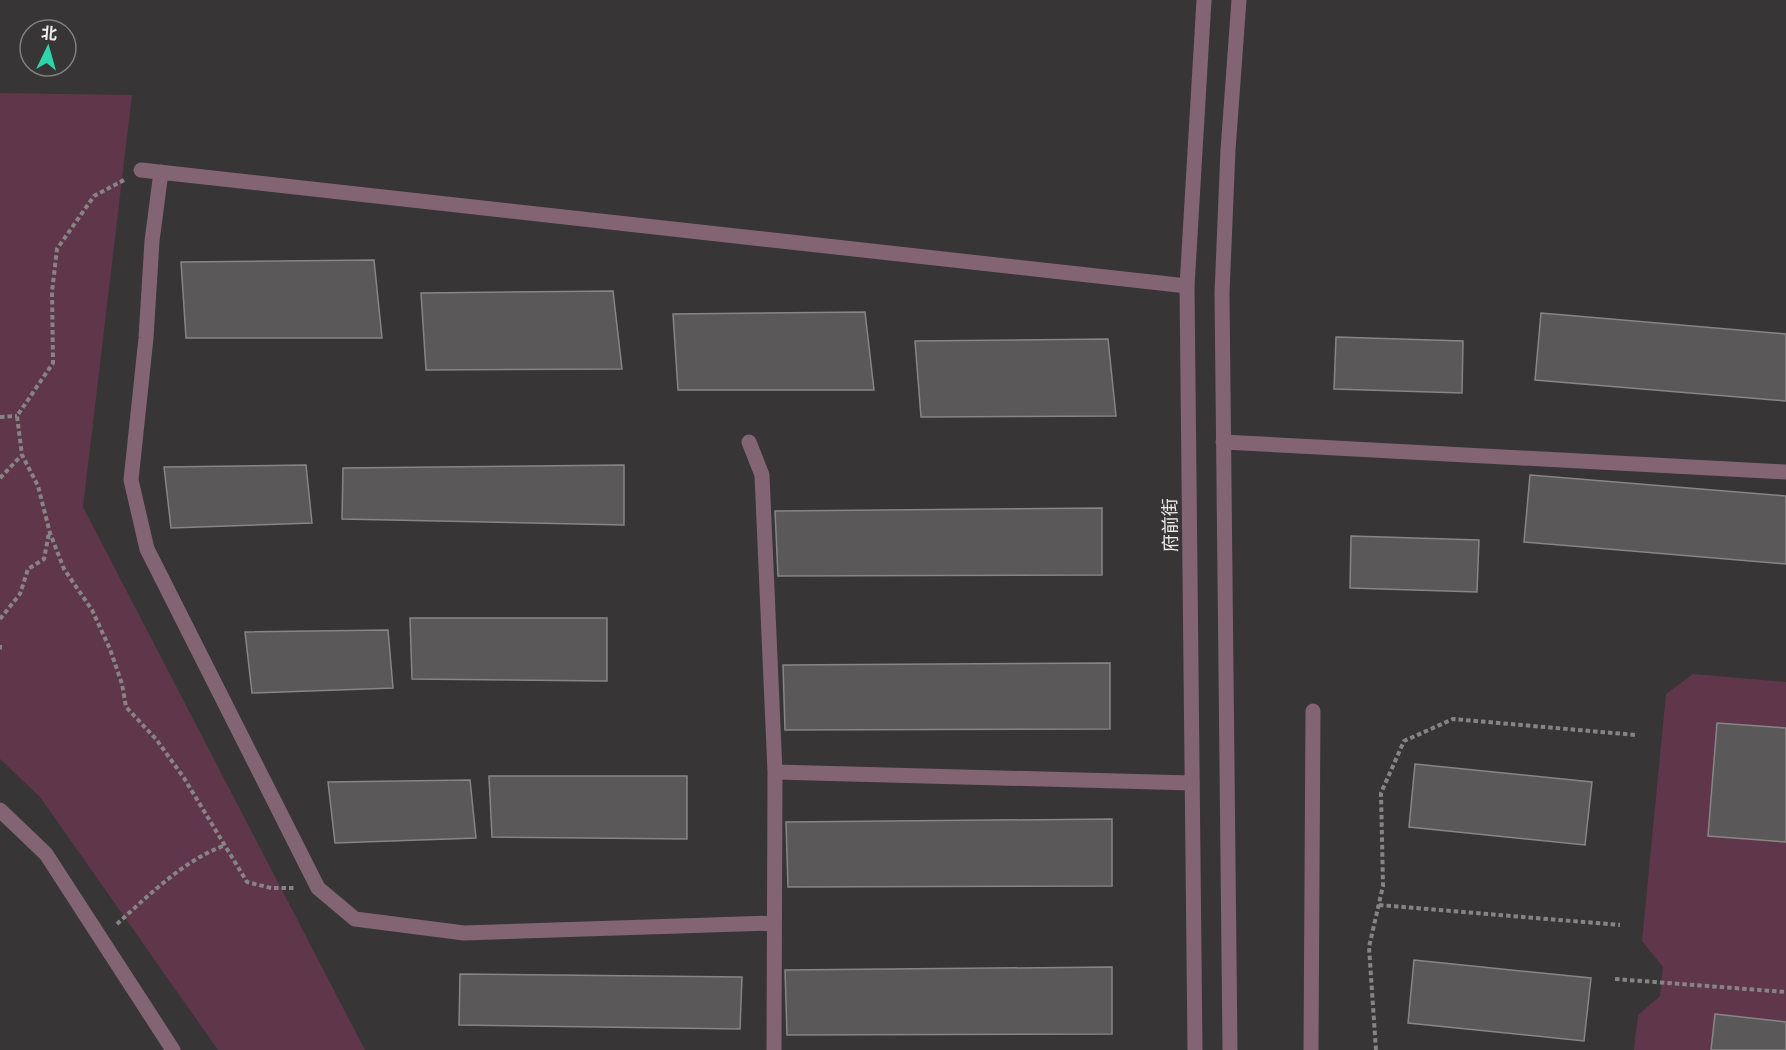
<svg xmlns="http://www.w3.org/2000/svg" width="1786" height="1050" viewBox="0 0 1786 1050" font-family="'DejaVu Sans','Noto Sans SC',sans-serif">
  <rect width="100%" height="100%" fill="#373536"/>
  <!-- green -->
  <path fill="#60364a" d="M 0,93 L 132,95 L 83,507 L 365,1050 L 218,1050 L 40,797 L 0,759 Z
    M 1693,674 L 1786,682 L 1786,1050 L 1634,1050 L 1638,1015 L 1660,996 L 1663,967 L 1642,941 L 1666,694 Z"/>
  <!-- building -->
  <path fill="#5b5859" stroke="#888586" stroke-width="1.5" d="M 374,260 L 382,338 L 186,338 L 181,262 Z
    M 613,291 L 622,369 L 426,370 L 421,293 Z
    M 865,312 L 874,390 L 678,390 L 673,314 Z
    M 1541,313 L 1786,334 L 1786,401 L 1535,380 Z
    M 1336,337 L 1463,341 L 1462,393 L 1334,389 Z
    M 1108,339 L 1116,416 L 921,417 L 915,341 Z
    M 306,465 L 312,523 L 171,528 L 164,467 Z
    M 624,465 L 624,525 L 342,519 L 343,468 Z
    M 1530,475 L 1786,496 L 1786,564 L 1524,542 Z
    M 1102,508 L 1102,575 L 778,576 L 775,511 Z
    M 1351,536 L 1479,540 L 1477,592 L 1350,588 Z
    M 410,618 L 607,618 L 607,681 L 412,679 Z
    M 388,630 L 393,688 L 252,693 L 245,632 Z
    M 1110,663 L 1110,729 L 785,730 L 783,665 Z
    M 1717,723 L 1786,728 L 1786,842 L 1708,836 Z
    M 1415,764 L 1592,782 L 1585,845 L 1409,827 Z
    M 489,776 L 687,776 L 687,839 L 492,837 Z
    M 470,780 L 476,838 L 335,843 L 328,782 Z
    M 1112,819 L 1112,886 L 788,887 L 786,822 Z
    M 1414,960 L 1591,978 L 1584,1041 L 1408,1023 Z
    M 1112,967 L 1112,1034 L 787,1035 L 785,970 Z
    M 460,974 L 742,977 L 740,1029 L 459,1025 Z
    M 1715,1014 L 1786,1022 L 1786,1050 L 1711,1050 Z"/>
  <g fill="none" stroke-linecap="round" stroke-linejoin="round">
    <!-- path -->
    <path stroke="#868485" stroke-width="4" stroke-dasharray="4.5 3" stroke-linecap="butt" d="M 124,180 L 94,196 L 57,249 L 52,292 L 53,363 L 17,416 L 22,455 L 38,486 L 50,533 L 64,569 L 92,610 L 110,649 L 122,684 L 126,707 L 156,739 L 184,778 L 247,882 L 271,888 L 294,888
      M 0,417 L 17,416
      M 0,478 L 22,455
      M 0,619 L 20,594 L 28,569 L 44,559 L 49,533
      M 0,645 L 0,652
      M 1379,905 L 1620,925
      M 117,924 C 148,896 183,861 223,846
      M 1615,979 L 1786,992
      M 1376,1050 L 1369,947 L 1383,886 L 1381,793 L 1404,741 L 1453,719 L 1636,735"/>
    <!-- minor -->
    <path stroke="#836472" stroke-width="15" d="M 141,170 L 1187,286
      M 161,172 L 152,241 L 146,338 L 131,480 L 147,549 L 318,888 L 355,919 L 464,933 L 774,923
      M 749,442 L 762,475 L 775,772 L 1192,783
      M 1223,442 L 1786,472
      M 774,1050 L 775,772
      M 1311,1050 L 1313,711"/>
    <!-- tertiary -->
    <path stroke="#836472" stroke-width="15" d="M 0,810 L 46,854 L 173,1050
      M 1195,1050 L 1187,286 L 1204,0
      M 1230,1050 L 1222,293 L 1228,150 L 1239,0"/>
  </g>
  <g text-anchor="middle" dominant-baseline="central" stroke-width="4.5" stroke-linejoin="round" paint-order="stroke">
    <!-- street labels -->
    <g font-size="18" fill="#eeeced" stroke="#373536">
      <text transform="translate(1170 525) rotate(-91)">府前街</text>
    </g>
  </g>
  <!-- north arrow -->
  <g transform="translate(48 48) rotate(5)"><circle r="28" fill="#373536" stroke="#807e7f" stroke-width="1.5"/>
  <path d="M0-4.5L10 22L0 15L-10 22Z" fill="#2ed4aa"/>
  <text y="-9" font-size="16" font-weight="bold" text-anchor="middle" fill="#eeeced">北</text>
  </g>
</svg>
